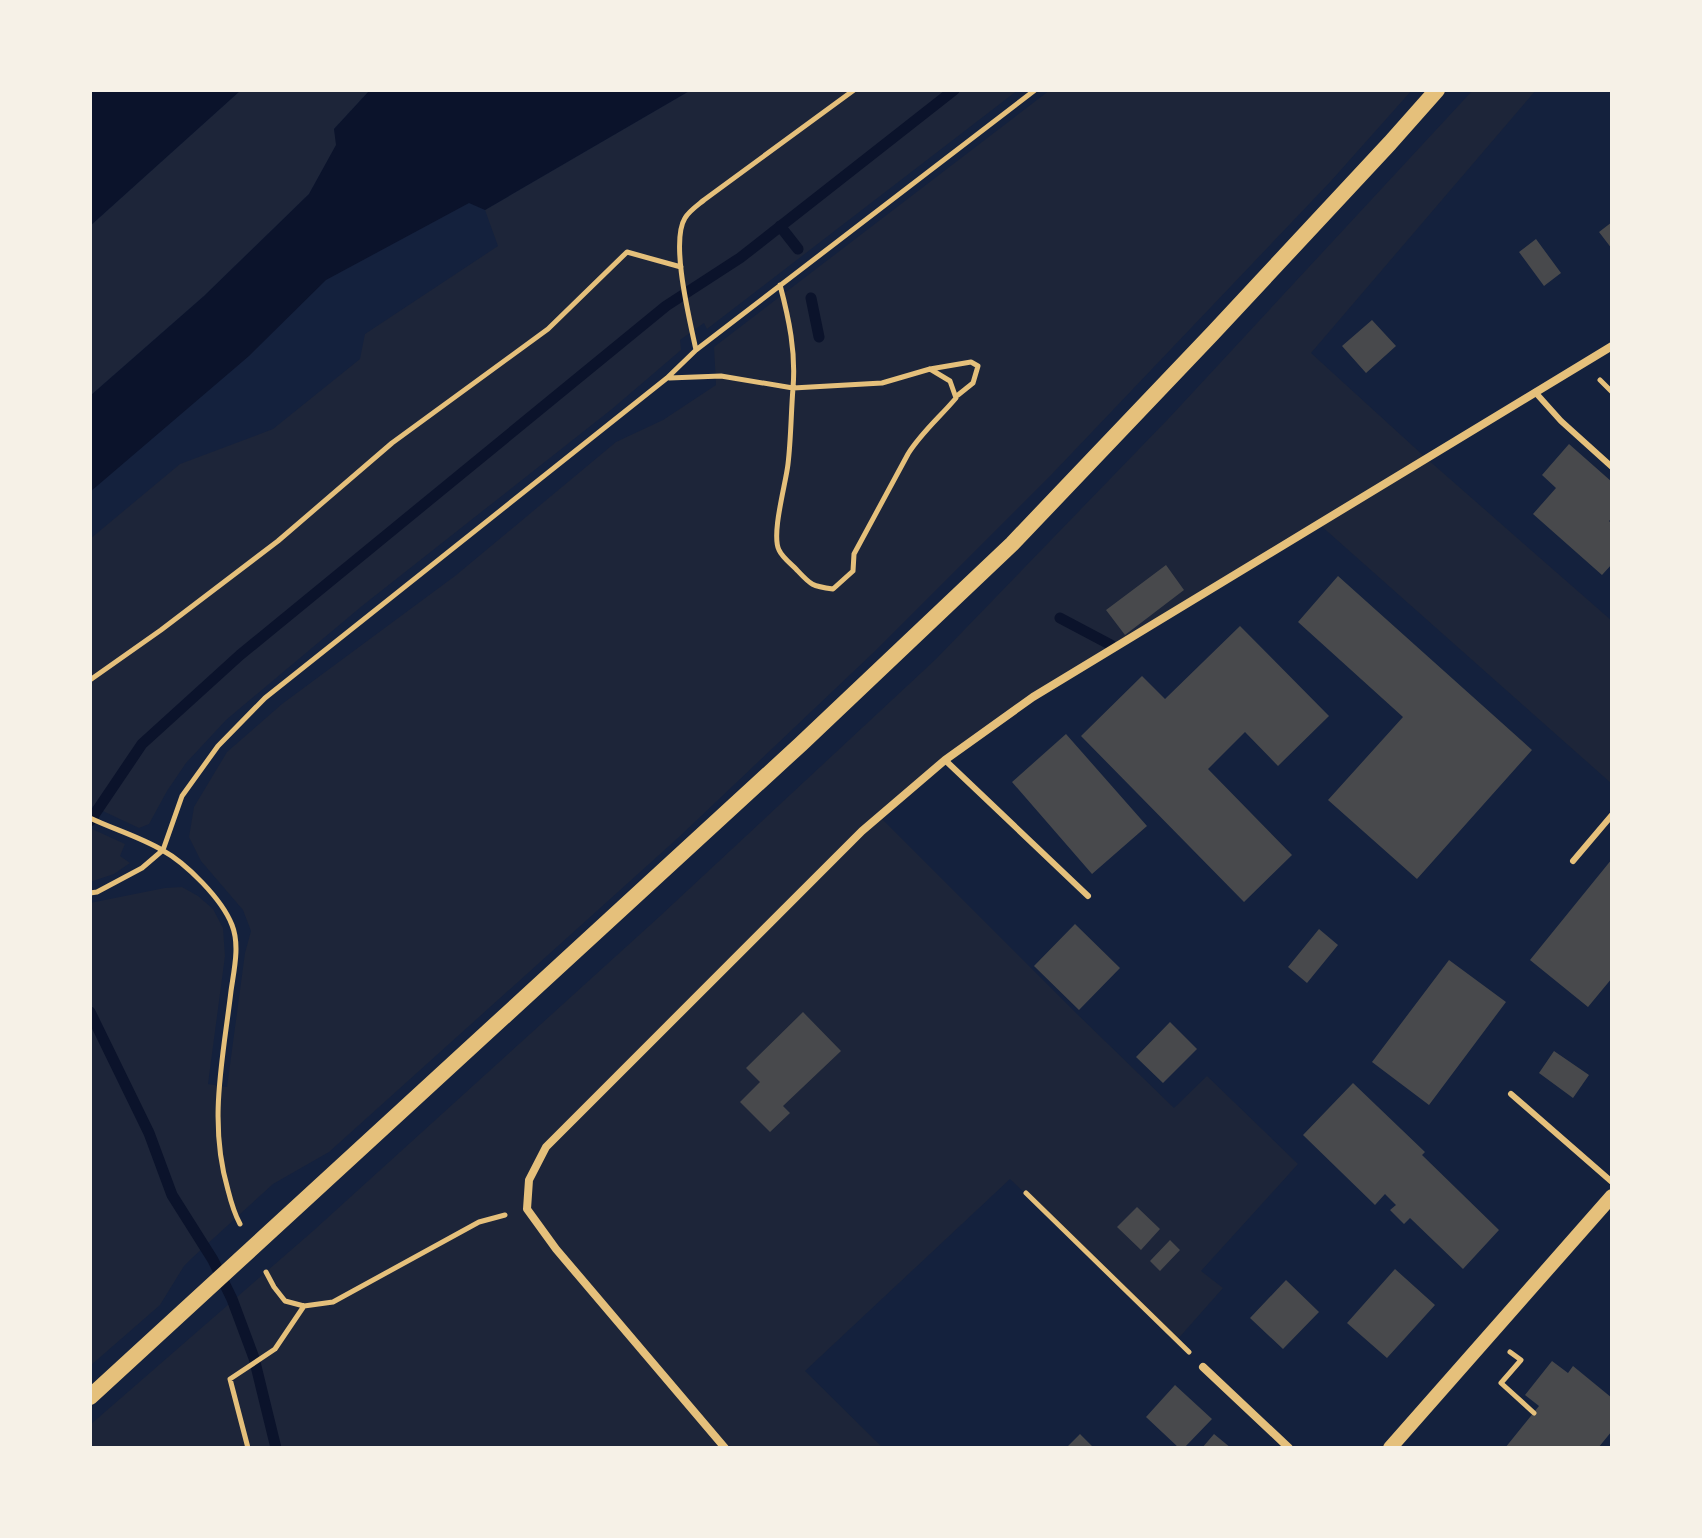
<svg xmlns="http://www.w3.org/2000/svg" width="1702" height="1538" viewBox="0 0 1702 1538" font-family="'Nunito Sans',sans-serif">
  <rect width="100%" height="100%" fill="#14213d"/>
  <!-- green -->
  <path fill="#1d2539" d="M 241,90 L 370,90 L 334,129 L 337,144 L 309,194 L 204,296 L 90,396 L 90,226 Z
    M 691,90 L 1018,90 L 707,329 L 704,323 L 680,340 L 681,350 L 612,409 L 362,606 L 226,720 L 186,763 L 167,791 L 149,824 L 139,828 L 90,805 L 90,539 L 180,464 L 273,429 L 360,359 L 365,334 L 498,246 L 485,210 Z
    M 1050,90 L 1412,90 L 1331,181 L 1052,474 L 874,652 L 679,837 L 329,1152 L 273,1184 L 192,1258 L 184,1266 L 160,1305 L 90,1366 L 90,903 L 165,888 L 182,887 L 198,896 L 213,909 L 223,928 L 225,956 L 208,1084 L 227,1087 L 245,953 L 251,931 L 243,910 L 201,861 L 189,837 L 194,807 L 227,752 L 282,704 L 455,576 L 616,442 L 663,420 L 716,385 L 714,347 Z
    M 1473,90 L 1536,90 L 1311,353 L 1426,458 L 1612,621 L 1612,784 L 1319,524 L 1034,696 L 879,816 L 1076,1013 L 1174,1108 L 1207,1076 L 1298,1164 L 1201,1271 L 1223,1288 L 1177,1340 L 1010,1179 L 805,1371 L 883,1448 L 90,1448 L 90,1425 L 313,1231 L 659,917 L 936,659 L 1170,417 Z
    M 90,828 L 125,844 L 120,856 L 130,863 L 114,874 L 90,882 Z"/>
  <!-- water -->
  <path fill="#0b132b" d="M 90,90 L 241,90 L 90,226 Z
    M 370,90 L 691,90 L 485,210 L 469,203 L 326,280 L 249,356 L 90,492 L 90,396 L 204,296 L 309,194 L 336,145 L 334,129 Z"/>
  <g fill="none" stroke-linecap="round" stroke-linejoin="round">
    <!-- stream -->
    <path stroke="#0b132b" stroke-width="11" d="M 780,226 L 798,249
      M 811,298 L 819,337
      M 1060,618 L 1111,645
      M 90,821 L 142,744 L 240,655 L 666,306 L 740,258 L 954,90
      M 90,1012 L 149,1133 L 172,1195 L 213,1260 L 232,1299 L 254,1358 L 276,1448"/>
  </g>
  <!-- building -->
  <path fill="#48494c" d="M 1612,222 L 1612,249 L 1599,232 Z
    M 1536,239 L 1561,273 L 1544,286 L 1519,252 Z
    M 1372,320 L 1396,346 L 1366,373 L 1342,346 Z
    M 1569,444 L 1612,482 L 1612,518 L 1609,521 L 1612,524 L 1612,564 L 1602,575 L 1533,514 L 1556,488 L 1542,475 Z
    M 1166,565 L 1184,590 L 1125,635 L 1106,610 Z
    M 1338,576 L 1532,750 L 1417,879 L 1328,800 L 1403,717 L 1298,622 Z
    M 1240,626 L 1329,716 L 1278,766 L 1245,732 L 1208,769 L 1292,855 L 1244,902 L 1081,736 L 1142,676 L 1165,699 Z
    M 1066,734 L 1147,826 L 1092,874 L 1012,782 Z
    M 1612,859 L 1612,978 L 1588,1007 L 1530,960 Z
    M 1075,924 L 1120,968 L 1079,1010 L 1034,966 Z
    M 1319,929 L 1338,945 L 1307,983 L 1288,967 Z
    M 1449,960 L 1506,1002 L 1429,1105 L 1372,1062 Z
    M 803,1012 L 841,1051 L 783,1106 L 790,1113 L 770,1132 L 740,1102 L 760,1082 L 746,1068 Z
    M 1170,1022 L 1197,1049 L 1163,1083 L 1136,1057 Z
    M 1554,1051 L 1589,1075 L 1573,1098 L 1539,1073 Z
    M 1353,1083 L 1425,1152 L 1422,1155 L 1499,1230 L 1463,1269 L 1410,1218 L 1404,1224 L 1390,1210 L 1396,1205 L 1385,1194 L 1375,1205 L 1303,1135 Z
    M 1137,1207 L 1160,1229 L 1141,1250 L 1117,1227 Z
    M 1170,1240 L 1180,1250 L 1160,1271 L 1150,1261 Z
    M 1395,1269 L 1435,1305 L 1387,1358 L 1347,1323 Z
    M 1286,1280 L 1319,1312 L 1283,1349 L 1250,1318 Z
    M 1552,1361 L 1568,1373 L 1573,1366 L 1612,1398 L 1612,1431 L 1598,1448 L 1505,1448 L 1539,1406 L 1525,1395 Z
    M 1175,1385 L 1212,1419 L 1184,1448 L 1179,1448 L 1146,1417 Z
    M 1080,1434 L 1094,1448 L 1066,1448 Z
    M 1214,1434 L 1231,1448 L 1202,1448 Z"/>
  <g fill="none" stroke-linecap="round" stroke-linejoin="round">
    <!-- path -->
    <path stroke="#e5c07b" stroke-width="5" d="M 780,285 C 789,319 796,352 793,388 L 882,383 L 930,369 L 971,362 L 978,366 L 973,383 L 958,395
      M 696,350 C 690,321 670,242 685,218 C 689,211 698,205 704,200 L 854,90
      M 669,378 L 721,376 L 793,388 C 791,413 791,439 788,464 C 786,483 771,534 779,550 C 782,557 791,564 796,569 C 811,585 811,586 833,589 L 853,571 L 854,554 L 908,454 C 921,433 940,417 956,398 L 950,381 L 930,369
      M 1600,380 L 1612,392
      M 90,680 L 161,630 L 278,541 L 392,443 L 548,329 L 627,252 L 681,267
      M 90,818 C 113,829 140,837 162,850 C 186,863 222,899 232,925 C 240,945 234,970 231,991 C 223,1059 208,1122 228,1190 C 231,1202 234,1213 240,1224
      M 90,893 L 97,892 L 142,868 L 163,850 L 182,796 L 218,746 L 265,698 L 667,378 L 696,350 L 1035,90
      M 1026,1193 L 1189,1352
      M 266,1272 L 274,1287 L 285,1301 L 304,1306 L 333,1302 L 479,1222 L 505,1215
      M 1510,1352 L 1521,1360 L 1501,1383 L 1534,1413
      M 248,1448 L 230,1379 L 275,1349 L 304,1306"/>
    <!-- service -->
    <path stroke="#e5c07b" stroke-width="6" d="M 1535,392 L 1561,421 L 1612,467
      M 945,760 L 1088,896
      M 1573,861 L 1612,815
      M 1511,1094 L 1612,1182"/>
    <!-- minor -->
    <path stroke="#e5c07b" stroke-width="8" d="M 1203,1367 L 1289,1448
      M 725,1448 L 556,1249 L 527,1209 L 529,1180 L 546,1147 L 862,831 L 945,760 L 1033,697 L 1612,346"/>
    <!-- tertiary -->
    <path stroke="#e5c07b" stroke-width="14" d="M 1390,1448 L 1612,1196"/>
    <!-- secondary -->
    <path stroke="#e5c07b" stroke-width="16" d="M 90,1397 L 801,744 L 1012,544 L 1213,333 L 1390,143 L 1437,90"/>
  </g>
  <!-- border -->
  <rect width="1702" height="1538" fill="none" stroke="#f6f1e7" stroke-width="184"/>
</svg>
